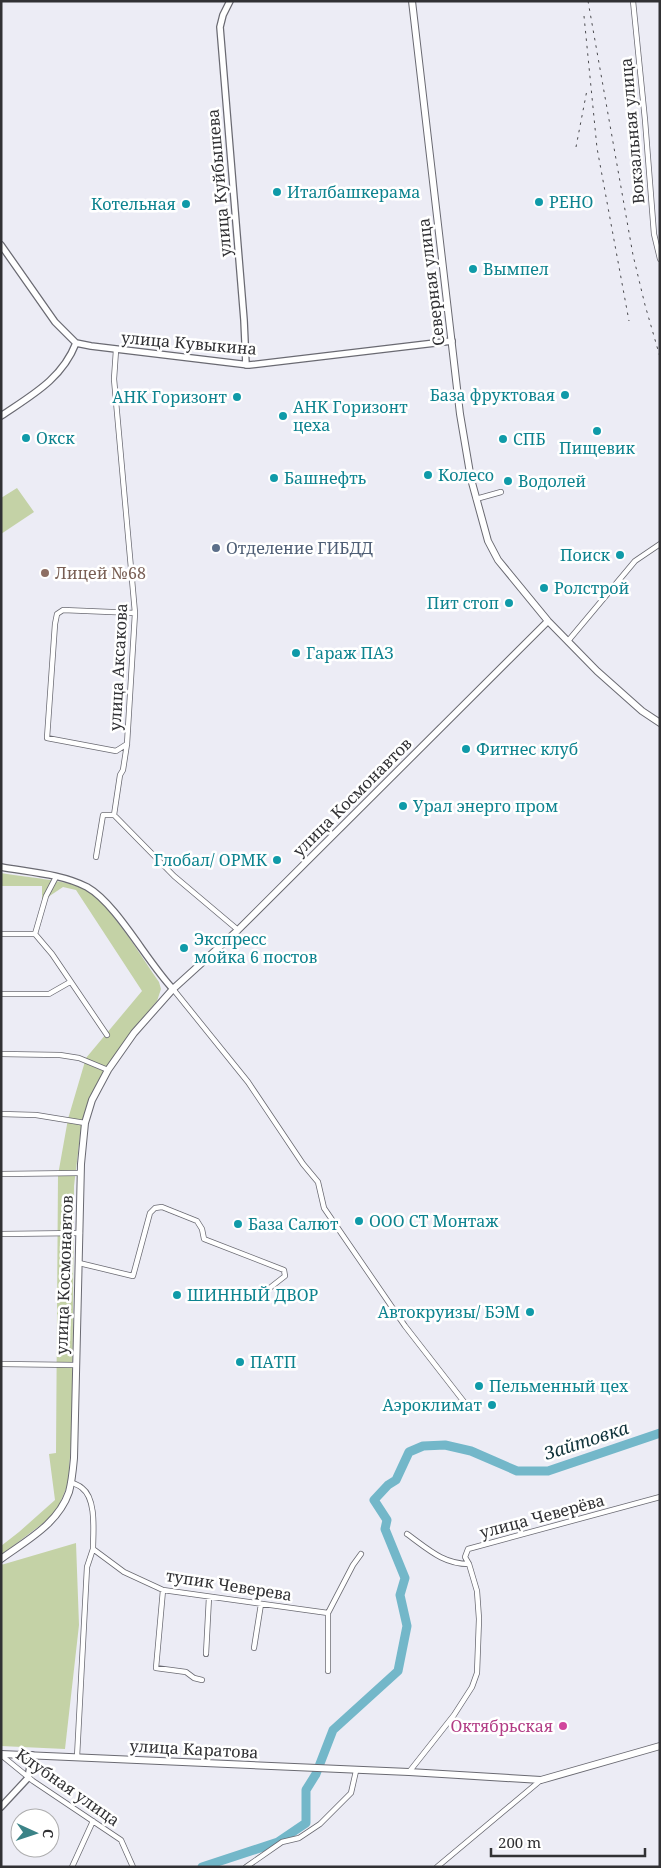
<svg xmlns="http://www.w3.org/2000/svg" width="661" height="1868" viewBox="0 0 661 1868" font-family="'Noto Serif',serif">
  <rect width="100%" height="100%" fill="#ececf5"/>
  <!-- green -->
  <path fill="#c4d2a6" d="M 17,488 L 34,512 L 1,534 L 1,498 Z
    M 1,873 C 24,877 66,880 85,889 C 108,901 143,959 159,982 L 161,989 L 157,1001 L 132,1031 L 85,1114 L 80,1136 L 74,1186 L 72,1430 L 68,1484 L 57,1510 L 46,1521 L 1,1555 L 1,1546 L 19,1532 L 55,1500 L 49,1454 L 56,1453 L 58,1175 L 68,1119 L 86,1058 L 142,991 L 76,890 L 63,887 L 42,901 L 42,886 L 1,886 Z
    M 76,1543 L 79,1625 L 65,1749 L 1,1746 L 1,1565 Z"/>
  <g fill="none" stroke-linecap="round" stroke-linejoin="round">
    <!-- river -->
    <path stroke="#73b7c9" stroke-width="9" d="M 202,1867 L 278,1842 L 306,1823 L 306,1790 L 316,1774 L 333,1730 L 398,1671 L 407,1626 L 400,1595 L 405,1578 L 385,1529 L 387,1520 L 374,1500 L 388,1485 L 396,1480 L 409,1452 L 423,1446 L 445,1445 L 471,1451 L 517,1471 L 548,1471 L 660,1433"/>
    <!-- minor casing -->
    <g stroke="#6a6a72" stroke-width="6">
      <path id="minor" d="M 633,1 L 645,120 L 654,234 L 660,259
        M 116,350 L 114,379 L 135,613 L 127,744 L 123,770 L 120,775 L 114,815 L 174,876 L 238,930
        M 476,499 L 501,492
        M 568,641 L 635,561 L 660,544
        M 127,744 L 116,751 L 47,738 L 55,624 L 57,614 L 63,610 L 135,613
        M 96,857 L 103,815 L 114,815
        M 1,934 L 35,934 L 52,954 L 107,1035
        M 35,934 L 46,896 L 56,877
        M 173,989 L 248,1082 L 303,1164 L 318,1182 L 324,1208 L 405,1326 L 468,1407
        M 1,994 L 49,994 L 70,982
        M 1,1054 L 60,1055 L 79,1058 L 108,1070
        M 1,1114 L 36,1115 L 85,1123
        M 1,1174 L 80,1173
        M 1,1234 L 80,1233
        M 79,1263 L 133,1276 L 150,1213 L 155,1208 L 162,1207 L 197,1221 L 202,1229 L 204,1239 L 284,1270 L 285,1276 L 262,1294
        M 1,1364 L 75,1365
        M 71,1482 C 74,1484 79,1485 82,1488 C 97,1499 93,1533 93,1549 L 124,1572 L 163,1590 L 328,1613 L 328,1671
        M 407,1534 C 428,1549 443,1564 469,1564
        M 163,1590 L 156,1668 L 186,1672 L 194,1678 L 202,1680
        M 328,1613 L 353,1565 L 361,1554
        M 254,1648 L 261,1604
        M 206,1654 L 209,1597
        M 1,1755 L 33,1781 L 121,1840 L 133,1867
        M 77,1757 L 87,1567 L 93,1549
        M 409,1772 L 454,1715 L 472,1687 L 477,1673 L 479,1619 L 477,1591 L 469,1564 L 465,1557 L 468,1549 L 660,1497
        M 72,1867 L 93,1821
        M 246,1867 L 282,1842 L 299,1838 L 320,1824 L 351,1793 L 356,1771
        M 437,1867 L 541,1780"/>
    </g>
    <!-- tertiary casing -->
    <g stroke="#6a6a72" stroke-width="8">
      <path id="tertiary" d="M 230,1 L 223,15 L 220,27 L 244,320 L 246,365
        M 1,245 L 55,322 L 76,343 L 91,346 L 249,365 L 452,341
        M 1,416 C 32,395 62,379 76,343
        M 1,867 C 29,872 62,874 87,887 C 117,904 147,962 173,989
        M 1,1807 L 28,1778 L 32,1755"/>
    </g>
    <!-- secondary casing -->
    <g stroke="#6a6a72" stroke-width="8">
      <path id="secondary" d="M 412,1 L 460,414 L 471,479 L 488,541 L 498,560 L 548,621 L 597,671 L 642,711 L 660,723
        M 1,1559 C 27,1540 58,1524 69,1492 C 72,1481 73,1469 74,1458 L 81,1164 L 85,1123 L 92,1100 L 108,1070 L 134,1033 L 173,989 L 238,930 L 548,621
        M 1,1754 L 409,1772 L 541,1780 L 660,1746"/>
    </g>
    <!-- minor -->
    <use href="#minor" stroke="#fff" stroke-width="4.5"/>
    <!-- tertiary -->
    <use href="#tertiary" stroke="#fff" stroke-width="5.5"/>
    <!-- secondary -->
    <use href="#secondary" stroke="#fff" stroke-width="6"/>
    <!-- rail -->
    <path stroke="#4a4a4e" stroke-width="1" stroke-dasharray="2.5 5" stroke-linecap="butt" d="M 588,1 L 633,255 L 645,305 L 660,357
      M 584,16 L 597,148 L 629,321
      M 576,147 L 587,90"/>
  </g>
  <!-- markers -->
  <g fill="#0f9aa8" stroke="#fff" stroke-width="2">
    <circle cx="277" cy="192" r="5"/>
    <circle cx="539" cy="202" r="5"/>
    <circle cx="186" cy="204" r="5"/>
    <circle cx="473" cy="269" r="5"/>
    <circle cx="565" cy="395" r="5"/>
    <circle cx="237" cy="397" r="5"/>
    <circle cx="283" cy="416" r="5"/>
    <circle cx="597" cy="431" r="5"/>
    <circle cx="26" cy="438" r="5"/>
    <circle cx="503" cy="439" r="5"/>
    <circle cx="428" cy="475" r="5"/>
    <circle cx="274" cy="478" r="5"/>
    <circle cx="508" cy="481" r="5"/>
    <circle cx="620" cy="555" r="5"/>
    <circle cx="544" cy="588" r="5"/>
    <circle cx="509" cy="603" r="5"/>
    <circle cx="296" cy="653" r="5"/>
    <circle cx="466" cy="749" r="5"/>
    <circle cx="403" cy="806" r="5"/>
    <circle cx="277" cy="860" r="5"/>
    <circle cx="184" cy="948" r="5"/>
    <circle cx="359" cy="1221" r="5"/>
    <circle cx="238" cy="1224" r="5"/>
    <circle cx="177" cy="1295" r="5"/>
    <circle cx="530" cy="1312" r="5"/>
    <circle cx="240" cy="1362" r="5"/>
    <circle cx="479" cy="1386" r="5"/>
    <circle cx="492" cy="1405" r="5"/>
  </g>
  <circle fill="#5c6f8a" stroke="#fff" stroke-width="2" cx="216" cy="548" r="5"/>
  <circle fill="#8d6e63" stroke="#fff" stroke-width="2" cx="45" cy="573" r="5"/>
  <circle fill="#d1479c" stroke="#fff" stroke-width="2" cx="563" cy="1726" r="5"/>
  <g text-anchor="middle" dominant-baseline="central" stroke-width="5" stroke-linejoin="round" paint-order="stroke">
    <!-- street labels -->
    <g font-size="16" fill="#313134" stroke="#fff">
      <text transform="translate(632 131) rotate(-95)">Вокзальная улица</text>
      <text transform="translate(219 183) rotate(-95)">улица Куйбышева</text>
      <text transform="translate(431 282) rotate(-97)">Северная улица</text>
      <text transform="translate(189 343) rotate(5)">улица Кувыкина</text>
      <text transform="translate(118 667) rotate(-87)">улица Аксакова</text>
      <text transform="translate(352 797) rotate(-45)">улица Космонавтов</text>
      <text transform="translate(64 1275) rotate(-88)">улица Космонавтов</text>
      <text transform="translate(542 1516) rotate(-15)">улица Чеверёва</text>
      <text transform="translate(229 1585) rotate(9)">тупик Чеверева</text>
      <text transform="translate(194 1749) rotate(3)">улица Каратова</text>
      <text transform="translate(68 1787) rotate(35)">Клубная улица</text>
    </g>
    <!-- culture labels -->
    <g font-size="16" fill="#0d838f" stroke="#fff" text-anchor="start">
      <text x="287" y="192">Италбашкерама</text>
      <text x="549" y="202">РЕНО</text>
      <text x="176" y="204" text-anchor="end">Котельная</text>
      <text x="483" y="269">Вымпел</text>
      <text x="555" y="395" text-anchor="end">База фруктовая</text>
      <text x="227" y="397" text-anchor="end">АНК Горизонт</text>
      <text x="293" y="407">АНК Горизонт<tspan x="293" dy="18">цеха</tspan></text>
      <text x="36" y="438">Окск</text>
      <text x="513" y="439">СПБ</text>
      <text x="597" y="448" text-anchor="middle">Пищевик</text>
      <text x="438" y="475">Колесо</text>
      <text x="284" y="478">Башнефть</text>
      <text x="518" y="481">Водолей</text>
      <text x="610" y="555" text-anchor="end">Поиск</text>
      <text x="554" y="588">Ролстрой</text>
      <text x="499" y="603" text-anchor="end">Пит стоп</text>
      <text x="306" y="653">Гараж ПАЗ</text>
      <text x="476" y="749">Фитнес клуб</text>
      <text x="413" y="806">Урал энерго пром</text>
      <text x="267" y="860" text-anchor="end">Глобал/ ОРМК</text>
      <text x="194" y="939">Экспресс<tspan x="194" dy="18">мойка 6 постов</tspan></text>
      <text x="369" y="1221">ООО СТ Монтаж</text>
      <text x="248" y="1224">База Салют</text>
      <text x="187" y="1295">ШИННЫЙ ДВОР</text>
      <text x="520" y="1312" text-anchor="end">Автокруизы/ БЭМ</text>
      <text x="250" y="1362">ПАТП</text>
      <text x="489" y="1386">Пельменный цех</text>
      <text x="482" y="1405" text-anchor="end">Аэроклимат</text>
    </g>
    <!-- service labels -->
    <g font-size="16" fill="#4e5e75" stroke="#fff" text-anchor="start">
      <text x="226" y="548">Отделение ГИБДД</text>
    </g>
    <!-- education labels -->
    <g font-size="16" fill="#785e54" stroke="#fff" text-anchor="start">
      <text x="55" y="573">Лицей №68</text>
    </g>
    <!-- hotel labels -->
    <g font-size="16" fill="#b23c85" stroke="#fff" text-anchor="end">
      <text x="553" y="1726">Октябрьская</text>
    </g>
    <!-- water labels -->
    <g font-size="18" font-style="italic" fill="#10323a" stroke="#fff">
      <text transform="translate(586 1440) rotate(-18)">Зайтовка</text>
    </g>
  </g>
  <!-- border -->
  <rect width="661" height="1868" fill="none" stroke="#313134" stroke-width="5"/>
  <!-- north arrow -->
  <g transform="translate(35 1833) rotate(93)"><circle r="24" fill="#ffffff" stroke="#adadae"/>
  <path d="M0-4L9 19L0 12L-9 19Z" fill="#3b8387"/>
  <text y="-8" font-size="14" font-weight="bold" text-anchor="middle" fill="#313134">С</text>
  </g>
  <!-- scale -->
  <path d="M491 1848v8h154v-8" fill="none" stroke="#313134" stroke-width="2.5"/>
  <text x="498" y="1848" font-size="15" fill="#313134" stroke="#ffffff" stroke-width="4" paint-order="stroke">200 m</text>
</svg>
